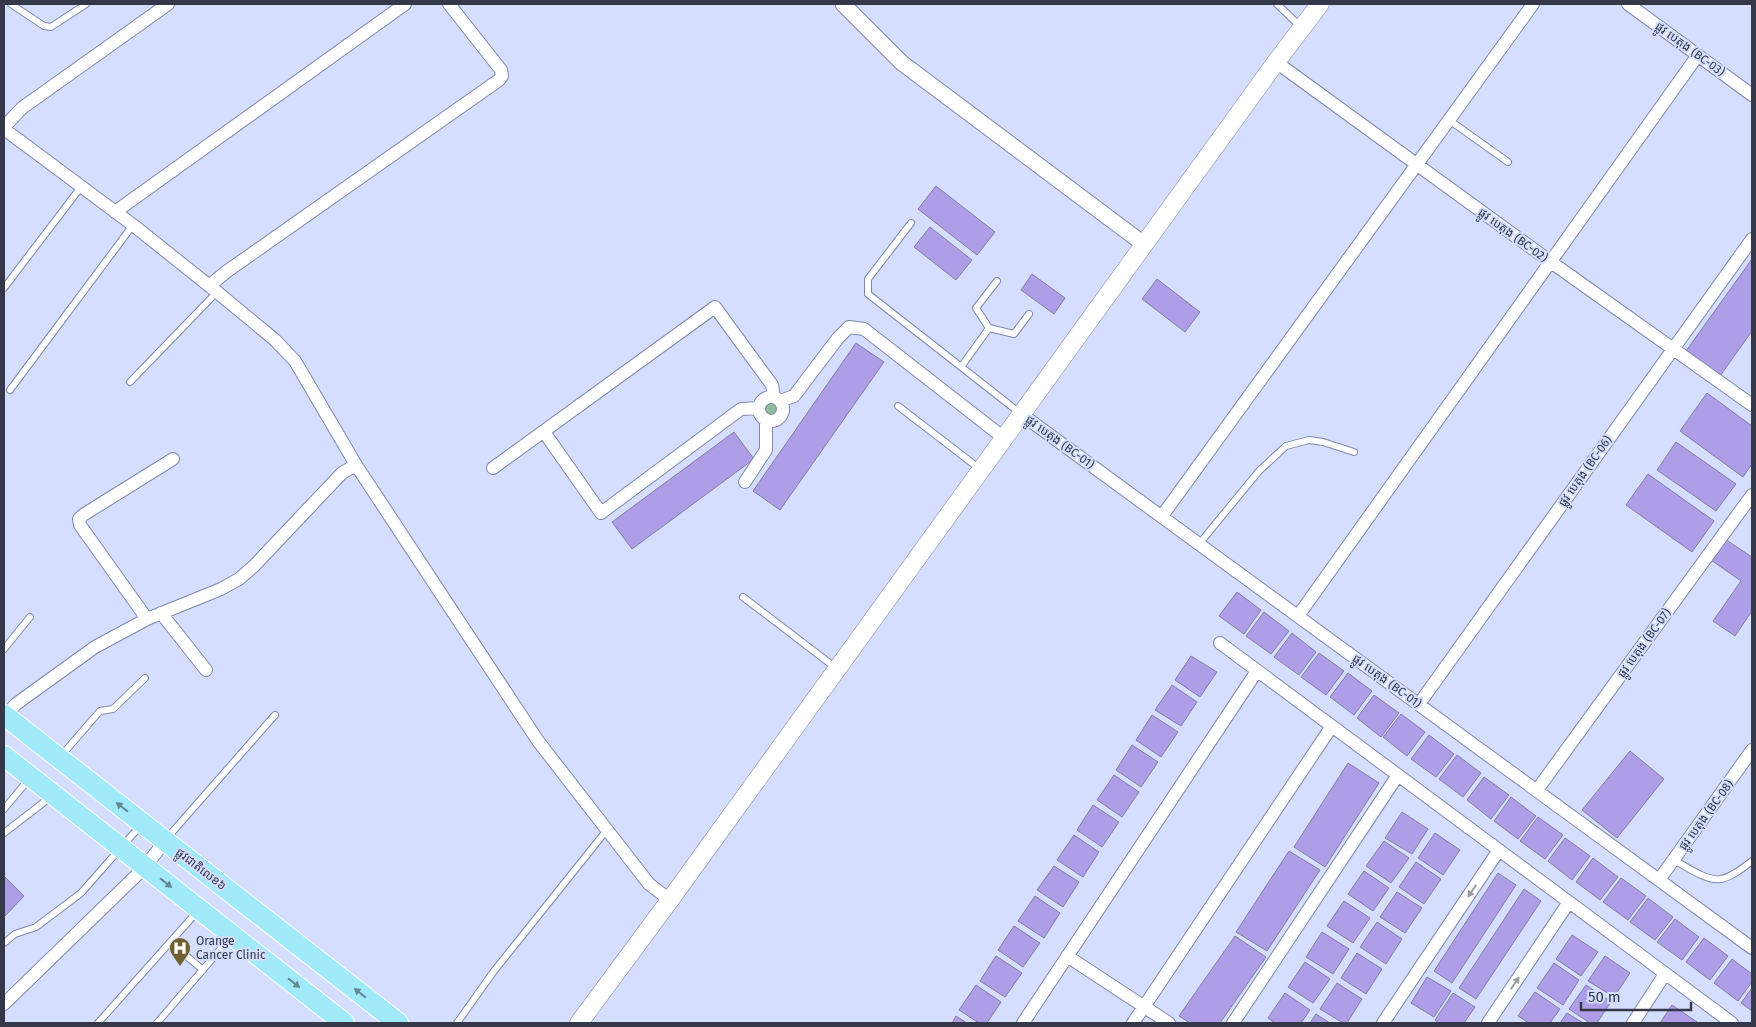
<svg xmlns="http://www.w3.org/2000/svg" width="1756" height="1027" viewBox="0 0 1756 1027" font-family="'Fira Sans','Noto Sans Khmer',sans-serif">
  <rect width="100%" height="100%" fill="#d5deff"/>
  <!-- green -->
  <path fill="#8cbd9a" d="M763 409a8 8 0 1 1 16 0a8 8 0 1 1-16 0Z"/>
  <!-- building -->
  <path fill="#ae9ee8" stroke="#847da3" d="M 936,186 L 995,232 L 977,255 L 918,209 Z
    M 930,227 L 972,260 L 956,280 L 914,247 Z
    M 1752,259 L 1752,331 L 1720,376 L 1686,351 Z
    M 1032,274 L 1065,298 L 1054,314 L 1021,290 Z
    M 1157,279 L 1200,312 L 1185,332 L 1142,299 Z
    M 856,343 L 884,362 L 780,510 L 753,491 Z
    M 1707,393 L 1752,426 L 1752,464 L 1743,477 L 1680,431 Z
    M 734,432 L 754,459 L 632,549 L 612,522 Z
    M 1676,442 L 1736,484 L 1716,511 L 1657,470 Z
    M 1648,474 L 1714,521 L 1692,552 L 1626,505 Z
    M 1725,539 L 1752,557 L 1752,611 L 1735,636 L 1713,621 L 1741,581 L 1711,560 Z
    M 1237,592 L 1261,610 L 1244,634 L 1219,616 Z
    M 1264,612 L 1289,631 L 1271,654 L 1246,636 Z
    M 1292,633 L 1316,652 L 1299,675 L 1274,657 Z
    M 1319,653 L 1344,671 L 1326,695 L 1301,677 Z
    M 1191,656 L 1217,672 L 1200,697 L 1175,680 Z
    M 1348,673 L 1372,691 L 1354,715 L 1330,697 Z
    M 1172,685 L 1197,702 L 1181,726 L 1155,710 Z
    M 1374,695 L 1399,713 L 1381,737 L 1357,718 Z
    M 1401,714 L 1425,732 L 1407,756 L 1383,737 Z
    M 1152,715 L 1178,732 L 1161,757 L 1136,740 Z
    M 1429,735 L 1454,754 L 1436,777 L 1411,759 Z
    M 1132,745 L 1158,762 L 1141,787 L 1116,770 Z
    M 1630,751 L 1664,779 L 1617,838 L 1582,810 Z
    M 1457,755 L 1481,773 L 1463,797 L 1439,779 Z
    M 1348,763 L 1379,783 L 1325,867 L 1294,847 Z
    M 1114,775 L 1139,792 L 1122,817 L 1097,800 Z
    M 1484,777 L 1509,795 L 1491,819 L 1467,800 Z
    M 1511,797 L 1536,816 L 1518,839 L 1494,821 Z
    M 1093,805 L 1119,822 L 1102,847 L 1077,830 Z
    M 1402,812 L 1428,829 L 1412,854 L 1385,838 Z
    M 1538,817 L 1563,835 L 1545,859 L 1520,841 Z
    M 1435,833 L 1460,850 L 1443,875 L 1418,858 Z
    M 1074,835 L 1099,852 L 1083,877 L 1057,860 Z
    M 1565,838 L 1590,856 L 1572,880 L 1548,861 Z
    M 1384,841 L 1409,858 L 1391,883 L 1366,866 Z
    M 1289,851 L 1320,870 L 1267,951 L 1236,932 Z
    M 1593,858 L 1618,877 L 1600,900 L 1576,882 Z
    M 1416,862 L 1441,879 L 1424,904 L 1399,887 Z
    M 1054,866 L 1079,882 L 1063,907 L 1037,890 Z
    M 1364,871 L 1389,888 L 1373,911 L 1348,894 Z
    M 1498,873 L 1516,885 L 1452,983 L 1434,971 Z
    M 4,876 L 24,896 L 4,917 Z
    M 1621,878 L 1646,896 L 1628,920 L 1603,902 Z
    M 1524,889 L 1541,901 L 1476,999 L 1459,988 Z
    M 1397,892 L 1422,908 L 1405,933 L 1380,917 Z
    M 1035,896 L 1060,913 L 1044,938 L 1018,921 Z
    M 1648,898 L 1673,917 L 1655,940 L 1630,922 Z
    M 1344,901 L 1370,918 L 1353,943 L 1327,926 Z
    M 1675,919 L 1699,937 L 1682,960 L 1657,942 Z
    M 1377,922 L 1402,939 L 1386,964 L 1360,947 Z
    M 1014,926 L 1040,943 L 1023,967 L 998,950 Z
    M 1322,932 L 1349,949 L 1333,974 L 1306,957 Z
    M 1572,935 L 1598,952 L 1581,976 L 1556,959 Z
    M 1235,936 L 1266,957 L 1220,1023 L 1190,1023 L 1179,1016 Z
    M 1704,938 L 1728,956 L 1710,980 L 1686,962 Z
    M 1357,953 L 1382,969 L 1366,994 L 1341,978 Z
    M 996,956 L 1022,973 L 1005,997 L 980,981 Z
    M 1605,956 L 1630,973 L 1614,997 L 1588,981 Z
    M 1732,959 L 1752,974 L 1752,982 L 1738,1001 L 1714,983 Z
    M 1305,962 L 1330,979 L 1313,1003 L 1288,987 Z
    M 1554,963 L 1579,980 L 1563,1005 L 1537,988 Z
    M 1427,977 L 1451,991 L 1434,1017 L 1411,1003 Z
    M 1337,983 L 1362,999 L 1347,1023 L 1343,1023 L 1320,1009 Z
    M 976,985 L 1001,1002 L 987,1023 L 979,1023 L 959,1010 Z
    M 1586,985 L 1611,1002 L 1597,1023 L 1590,1023 L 1569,1009 Z
    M 1752,988 L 1752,1011 L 1741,1003 Z
    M 1535,992 L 1560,1009 L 1550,1023 L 1529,1023 L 1518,1016 Z
    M 1285,993 L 1310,1010 L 1301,1023 L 1275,1023 L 1268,1018 Z
    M 1453,993 L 1475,1007 L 1464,1023 L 1439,1023 L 1435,1020 Z
    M 1672,1005 L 1697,1022 L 1696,1023 L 1660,1023 Z
    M 1567,1013 L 1583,1023 L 1560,1023 Z
    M 1316,1014 L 1330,1023 L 1310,1023 Z
    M 956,1016 L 967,1023 L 952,1023 Z"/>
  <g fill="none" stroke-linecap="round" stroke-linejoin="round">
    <!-- service casing -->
    <g stroke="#7e88ae" stroke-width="8">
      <path id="service" d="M 11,4 L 44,26 L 51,27 L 86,4
        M 1277,4 L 1301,27
        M 1449,120 L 1508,162
        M 911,223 L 868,279 L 868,294 L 1020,413
        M 4,288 L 81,187
        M 989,328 L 1014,334 L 1029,314
        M 961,367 L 989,328 L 976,308 L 997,281
        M 130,382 L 217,292
        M 10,390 L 133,225
        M 898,406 L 980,469
        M 1199,544 L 1259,471 L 1286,446 L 1309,440 L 1323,442 L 1354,452
        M 743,597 L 836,668
        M 4,649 L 30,617
        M 60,757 L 100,711 L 113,709 L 145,678
        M 4,809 L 29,779
        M 4,833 L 52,796
        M 167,838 L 275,715
        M 1674,860 C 1685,866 1708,882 1721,879 C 1732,877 1743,868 1752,861
        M 170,942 L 203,970
        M 4,943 L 15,934 L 36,927 L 81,893 L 141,825
        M 98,1023 L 197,912
        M 157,1023 L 231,937
        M 457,1023 L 494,971 L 606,831"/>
    </g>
    <!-- minor casing -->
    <g stroke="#7e88ae" stroke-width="14">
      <path id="minor" d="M 1628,4 L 1752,95
        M 1276,62 L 1551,262 L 1752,405
        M 4,127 L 22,108 L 168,4
        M 4,129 L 133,225 L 217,292 L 275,340 L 295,361 L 356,465 L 538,741 L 649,884 L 670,900
        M 115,212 L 405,4
        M 209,286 L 226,272 L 499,80 L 502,76 L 501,70 L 449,4
        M759 409a12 12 0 1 1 24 0a12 12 0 1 1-24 0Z
        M 780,401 L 794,396 L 838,338 L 849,327 L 864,329 L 1004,438
        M 1021,414 L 1752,948
        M 544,432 L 601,513 L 741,409 L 759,408
        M 493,468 L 715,307 L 772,385 L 774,397
        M 745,482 L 766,450 L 766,419
        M 1162,516 L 1533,4
        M 161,613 L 206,670
        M 1298,616 L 1698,55
        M 147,619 L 80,525 L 79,519 L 83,515 L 173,459
        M 1220,643 L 1732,1023
        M 1419,704 L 1752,239
        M 4,718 L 16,704 L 95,647 L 147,619 L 221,589 L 239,579 L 254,566 L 342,473 L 356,465
        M 1537,790 L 1752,495
        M 1659,880 L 1752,750
        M 1067,956 L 1169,1023
        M 4,1004 L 145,867 L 165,841
        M 1023,1023 L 1257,671
        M 1133,1023 L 1332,726
        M 1233,1023 L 1398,775
        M 1383,1023 L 1499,850
        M 1488,1023 L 1569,902
        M 1633,1023 L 1665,974"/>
    </g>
    <!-- tertiary casing -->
    <g stroke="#7e88ae" stroke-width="17">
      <path id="tertiary" d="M 843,4 L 902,63 L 1145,245"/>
    </g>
    <!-- secondary casing -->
    <g stroke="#7e88ae" stroke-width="19">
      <path id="secondary" d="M 579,1023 L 670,900 L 1276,62 L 1320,4"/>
    </g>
    <!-- trunk casing -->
    <g stroke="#fff" stroke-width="22">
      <path id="trunk" d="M 4,715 L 398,1023
        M 4,756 L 344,1023"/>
    </g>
    <!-- service -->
    <use href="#service" stroke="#fff" stroke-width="6"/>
    <!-- minor -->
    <use href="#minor" stroke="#fff" stroke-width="12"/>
    <!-- tertiary -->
    <use href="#tertiary" stroke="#fff" stroke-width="15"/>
    <!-- secondary -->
    <use href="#secondary" stroke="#fff" stroke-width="18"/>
    <!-- trunk -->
    <use href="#trunk" stroke="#a0eafa" stroke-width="20"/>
  </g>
  <!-- one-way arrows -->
  <defs><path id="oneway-solid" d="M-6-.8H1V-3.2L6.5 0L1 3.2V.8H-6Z" transform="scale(1.25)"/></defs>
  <g fill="#658898">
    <use href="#oneway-solid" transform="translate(122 807) rotate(-142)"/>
    <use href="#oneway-solid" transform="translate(166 883) rotate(38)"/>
    <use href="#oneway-solid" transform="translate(294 983) rotate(38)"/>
    <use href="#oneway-solid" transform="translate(360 993) rotate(-142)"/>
  </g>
  <g fill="#9a9ca4">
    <use href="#oneway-solid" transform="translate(1472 891) rotate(124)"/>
    <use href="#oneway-solid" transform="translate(1515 983) rotate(-56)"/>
  </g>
  <!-- icons -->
  <defs>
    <g id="hospital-pin" transform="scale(1.125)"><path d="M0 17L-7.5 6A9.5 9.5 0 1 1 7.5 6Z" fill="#70612e" stroke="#d5deff"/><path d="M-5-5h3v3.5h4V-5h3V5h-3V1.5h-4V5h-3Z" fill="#fff"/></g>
  </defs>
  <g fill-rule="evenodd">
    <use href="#hospital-pin" x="180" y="948"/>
  </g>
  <g text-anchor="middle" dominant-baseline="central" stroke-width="4" stroke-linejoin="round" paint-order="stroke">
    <!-- street labels -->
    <g font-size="12" fill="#343848" stroke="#d5deff">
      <text transform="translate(1690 49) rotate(36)">ផ្លូវ បេតុង (BC-03)</text>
      <text transform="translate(1513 235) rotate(36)">ផ្លូវ បេតុង (BC-02)</text>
      <text transform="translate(1060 442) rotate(36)">ផ្លូវ បេតុង (BC-01)</text>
      <text transform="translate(1585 471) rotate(-55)">ផ្លូវ បេតុង (BC-06)</text>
      <text transform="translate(1644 643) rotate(-54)">ផ្លូវ បេតុង (BC-07)</text>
      <text transform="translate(1387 681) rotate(36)">ផ្លូវ បេតុង (BC-01)</text>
      <text transform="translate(1706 815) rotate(-54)">ផ្លូវ បេតុង (BC-08)</text>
      <text transform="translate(201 869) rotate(38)">ផ្លូវជាតិលេខ៦</text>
    </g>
    <!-- poi labels -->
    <g font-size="12" fill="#343848" stroke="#d5deff" text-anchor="start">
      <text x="196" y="941">Orange<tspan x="196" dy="14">Cancer Clinic</tspan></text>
    </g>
  </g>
  <!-- border -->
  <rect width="1756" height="1027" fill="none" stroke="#343848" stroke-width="10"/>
  <!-- scale -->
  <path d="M1581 1002v8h110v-8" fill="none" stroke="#343848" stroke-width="2.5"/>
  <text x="1588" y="1002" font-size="15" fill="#343848" stroke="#d5deff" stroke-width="4" paint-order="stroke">50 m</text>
</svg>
